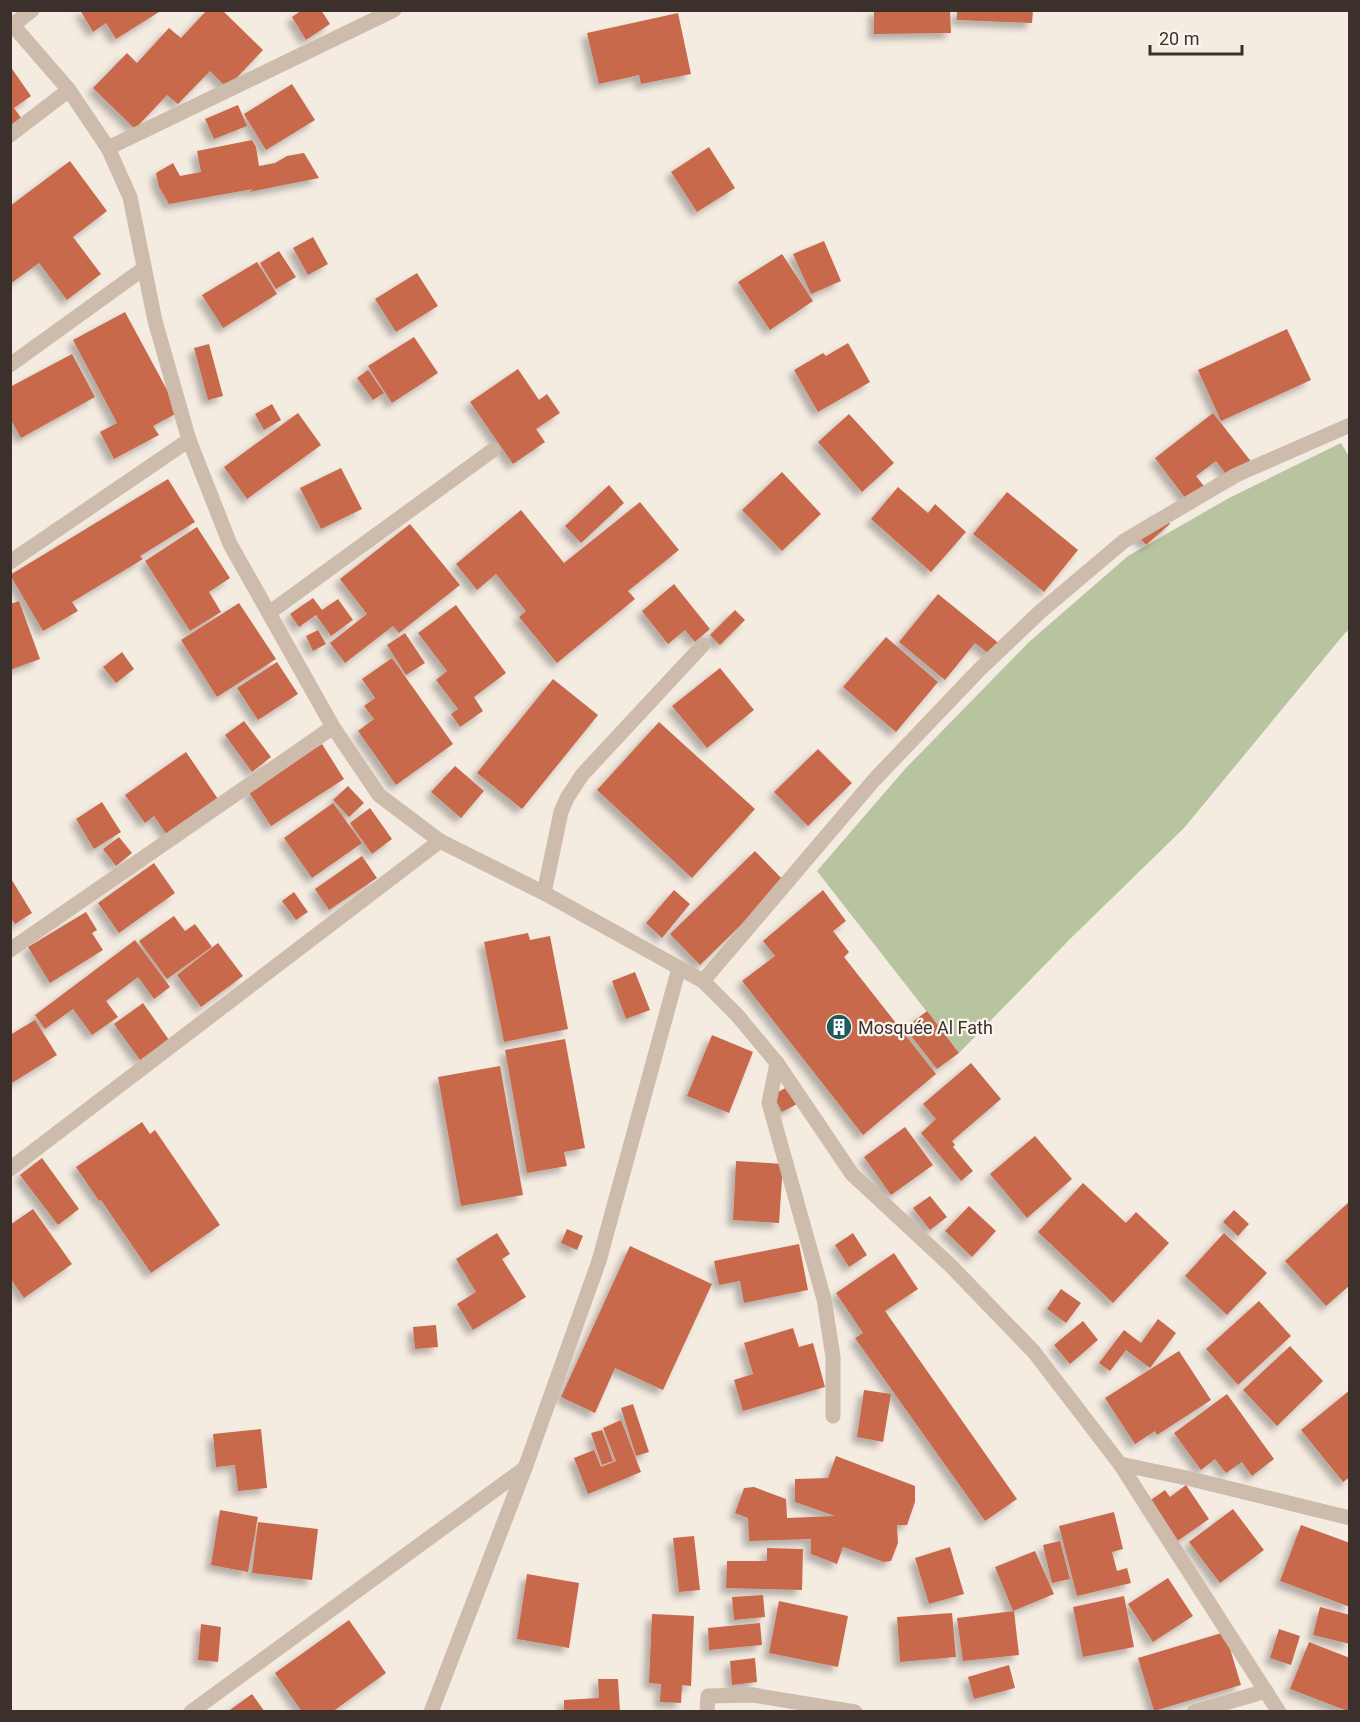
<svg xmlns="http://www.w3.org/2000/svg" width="1360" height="1722" viewBox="0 0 1360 1722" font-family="Roboto,sans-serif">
  <defs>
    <filter id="shadow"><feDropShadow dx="-5.5" dy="5.5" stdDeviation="3" flood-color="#0004"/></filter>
  </defs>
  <rect width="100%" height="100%" fill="#f4ebe1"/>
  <!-- green -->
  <path fill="#b8c4a0" d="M 1341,443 L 1350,458 L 1349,630 L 1345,633 L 1184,828 L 1070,939 L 959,1053 L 817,871 L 905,769 L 1029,642 L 1128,556 L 1229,498 Z"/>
  <!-- building -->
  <path fill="#c8694b" filter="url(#shadow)" d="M 80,10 L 158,10 L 159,12 L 116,39 L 106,23 L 93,32 Z
    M 207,10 L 222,10 L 263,50 L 227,88 L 210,71 L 178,104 L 167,95 L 135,129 L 93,88 L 127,53 L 137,63 L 169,28 L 181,38 Z
    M 302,10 L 321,10 L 330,24 L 306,40 L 292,17 Z
    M 874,10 L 950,10 L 951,33 L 874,34 Z
    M 957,10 L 1033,10 L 1032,23 L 957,20 Z
    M 678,13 L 691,74 L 641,84 L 639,75 L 599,84 L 587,33 Z
    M 10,66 L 31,96 L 14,108 L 22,119 L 10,126 Z
    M 292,84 L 315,120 L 266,150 L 244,114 Z
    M 238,105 L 247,126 L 214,139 L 205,119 Z
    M 252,140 L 256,147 L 259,166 L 275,163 L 287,156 L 304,153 L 319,178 L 249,192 L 253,189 L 169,204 L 159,187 L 156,173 L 173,163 L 180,176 L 201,172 L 197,151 Z
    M 709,147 L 735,188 L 697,212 L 671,172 Z
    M 70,161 L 107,211 L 73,237 L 101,274 L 67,300 L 39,263 L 10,284 L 10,206 Z
    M 313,237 L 328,264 L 308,275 L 293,248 Z
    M 824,241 L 841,281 L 811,294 L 793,254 Z
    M 279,251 L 296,277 L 276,289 L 260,263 Z
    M 782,254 L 813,301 L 770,330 L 738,282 Z
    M 257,262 L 277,294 L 223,328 L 202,295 Z
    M 417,273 L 438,306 L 396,332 L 375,299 Z
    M 125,312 L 179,412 L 153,426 L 159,435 L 114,459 L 100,432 L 117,423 L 73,340 Z
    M 1287,329 L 1311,380 L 1221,421 L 1198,370 Z
    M 414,337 L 438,373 L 392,403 L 368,366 Z
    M 848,343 L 870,382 L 818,412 L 794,370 L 823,353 L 826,356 Z
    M 209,344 L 223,396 L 208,400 L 194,348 Z
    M 72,354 L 95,397 L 21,438 L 10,418 L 10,387 Z
    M 518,369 L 539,400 L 547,394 L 560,413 L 536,429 L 545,442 L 513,464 L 470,402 Z
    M 368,370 L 384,393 L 373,400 L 357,378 Z
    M 272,404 L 281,420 L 264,430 L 255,414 Z
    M 298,413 L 321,445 L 247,499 L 224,467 Z
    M 1213,413 L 1253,464 L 1231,481 L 1216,461 L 1196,476 L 1207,490 L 1189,503 L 1155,458 Z
    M 849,414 L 894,463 L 862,492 L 818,442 Z
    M 341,468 L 362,509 L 321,529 L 300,488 Z
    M 782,472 L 821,514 L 782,551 L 742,510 Z
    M 168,479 L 195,522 L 140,556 L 143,559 L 72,602 L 78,611 L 43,631 L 10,575 Z
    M 609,485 L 624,503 L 581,543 L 565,526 Z
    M 898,487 L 928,513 L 935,504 L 966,532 L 931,572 L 871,519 Z
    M 1007,492 L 1078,550 L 1044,592 L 973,534 Z
    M 640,502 L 679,550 L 628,591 L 635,599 L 557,663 L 519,617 L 526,611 L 496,574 L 477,590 L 456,564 L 521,510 L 564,563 Z
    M 1160,512 L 1170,524 L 1146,545 L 1135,532 Z
    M 410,524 L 460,585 L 399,633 L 393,626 L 345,663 L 330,643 L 367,614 L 340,579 Z
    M 197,527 L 230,578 L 209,592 L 221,612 L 190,631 L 145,561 Z
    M 674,584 L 710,629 L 695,642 L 685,630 L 668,644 L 642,611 Z
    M 938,594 L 1001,645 L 992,656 L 975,643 L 945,680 L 899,642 Z
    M 313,598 L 322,610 L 338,599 L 353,620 L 331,636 L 316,615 L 299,627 L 290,614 Z
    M 19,601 L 40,659 L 10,670 L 10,604 Z
    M 239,603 L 276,659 L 217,697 L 181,640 Z
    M 456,605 L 506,673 L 474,697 L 483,711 L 460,727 L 451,714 L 458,709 L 436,680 L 447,671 L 418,633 Z
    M 735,610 L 745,620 L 720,645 L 710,635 Z
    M 318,630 L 326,644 L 313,651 L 306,636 Z
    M 405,633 L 425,663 L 406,675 L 387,645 Z
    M 886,637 L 938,682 L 896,732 L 843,687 Z
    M 122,652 L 134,669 L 116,683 L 103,667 Z
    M 392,658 L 453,744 L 396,785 L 358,731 L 374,719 L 364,706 L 375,698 L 362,679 Z
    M 277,662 L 298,694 L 258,720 L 237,688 Z
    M 720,668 L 754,710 L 707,748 L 672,706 Z
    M 553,679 L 598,715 L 522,809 L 477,773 Z
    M 244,721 L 271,757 L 252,772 L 225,735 Z
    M 659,722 L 755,809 L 692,878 L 597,790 Z
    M 322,744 L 344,779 L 271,826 L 248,791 Z
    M 818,749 L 852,783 L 808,826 L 774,792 Z
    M 186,752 L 218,799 L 167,835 L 154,816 L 145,823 L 125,795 Z
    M 455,766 L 484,791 L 461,818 L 431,792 Z
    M 348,786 L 364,803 L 349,817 L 333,800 Z
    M 102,802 L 121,832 L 94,849 L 76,819 Z
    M 333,803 L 362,843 L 312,878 L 284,838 Z
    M 370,808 L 392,839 L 372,854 L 350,823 Z
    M 119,837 L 132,853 L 116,866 L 103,849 Z
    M 755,851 L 785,882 L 700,965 L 670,934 Z
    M 362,856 L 377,878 L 329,910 L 315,889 Z
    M 154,863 L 175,893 L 119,933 L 98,903 Z
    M 10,877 L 32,913 L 15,924 L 10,917 Z
    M 674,890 L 690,904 L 662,938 L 646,923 Z
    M 823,890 L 846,921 L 833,931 L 849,952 L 844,957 L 936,1074 L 863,1135 L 742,981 L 775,956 L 763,941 Z
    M 294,892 L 308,912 L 296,920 L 282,901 Z
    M 86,912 L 97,930 L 92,933 L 103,950 L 50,983 L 28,947 Z
    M 174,916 L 185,931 L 195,924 L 212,947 L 167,979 L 139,941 Z
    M 528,933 L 530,940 L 550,936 L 568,1029 L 504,1042 L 484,942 Z
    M 135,940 L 170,987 L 154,999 L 138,977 L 106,1001 L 118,1017 L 92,1035 L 73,1009 L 45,1029 L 35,1015 Z
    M 218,943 L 243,976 L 201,1007 L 177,975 Z
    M 635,972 L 650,1010 L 626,1019 L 612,981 Z
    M 143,1003 L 169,1040 L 140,1060 L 114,1024 Z
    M 927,1011 L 959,1053 L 937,1069 L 905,1028 Z
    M 35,1020 L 57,1055 L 10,1084 L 10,1035 Z
    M 712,1035 L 753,1052 L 729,1113 L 687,1096 Z
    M 565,1039 L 585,1148 L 564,1152 L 567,1166 L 527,1173 L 505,1050 Z
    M 971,1063 L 1001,1099 L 952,1141 L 955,1145 L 953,1147 L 973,1171 L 961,1181 L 921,1133 L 936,1119 L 923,1104 Z
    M 500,1066 L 523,1195 L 461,1206 L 438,1077 Z
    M 787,1087 L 797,1104 L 782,1112 L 773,1095 Z
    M 142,1122 L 150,1134 L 155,1130 L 220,1225 L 151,1273 L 101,1200 L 99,1201 L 76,1167 Z
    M 905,1127 L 933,1165 L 891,1195 L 864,1157 Z
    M 1035,1136 L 1072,1179 L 1027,1218 L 990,1174 Z
    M 42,1158 L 79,1209 L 58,1225 L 20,1175 Z
    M 736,1161 L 783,1164 L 779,1223 L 733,1220 Z
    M 1083,1183 L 1126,1223 L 1136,1212 L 1169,1243 L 1113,1303 L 1038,1232 Z
    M 930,1196 L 947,1217 L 930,1230 L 913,1208 Z
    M 1350,1201 L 1350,1285 L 1326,1306 L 1285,1261 Z
    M 969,1206 L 996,1231 L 972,1257 L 945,1231 Z
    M 33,1209 L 72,1264 L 24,1298 L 10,1278 L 10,1225 Z
    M 1234,1210 L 1249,1224 L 1238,1236 L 1223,1222 Z
    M 567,1229 L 583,1236 L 577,1250 L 561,1243 Z
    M 497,1233 L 510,1254 L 502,1259 L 526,1297 L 473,1330 L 457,1304 L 476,1292 L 456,1259 Z
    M 853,1233 L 867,1255 L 849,1267 L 835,1245 Z
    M 1224,1233 L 1267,1273 L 1227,1315 L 1185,1276 Z
    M 799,1244 L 808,1290 L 744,1303 L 740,1281 L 719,1285 L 714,1261 Z
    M 630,1246 L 712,1284 L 663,1390 L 615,1368 L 595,1413 L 561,1397 Z
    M 894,1253 L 918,1289 L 885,1311 L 1017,1499 L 985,1521 L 855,1338 L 863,1333 L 836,1293 Z
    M 1061,1289 L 1081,1303 L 1066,1323 L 1047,1309 Z
    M 1259,1301 L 1291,1336 L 1238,1385 L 1206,1349 Z
    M 1158,1319 L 1176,1333 L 1150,1368 L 1126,1350 L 1110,1371 L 1099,1363 L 1124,1330 L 1141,1343 Z
    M 1083,1321 L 1098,1340 L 1070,1364 L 1054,1345 Z
    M 436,1325 L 438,1347 L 415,1349 L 413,1327 Z
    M 793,1328 L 799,1347 L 813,1343 L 825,1387 L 743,1411 L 734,1380 L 753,1374 L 744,1343 Z
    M 1290,1346 L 1323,1381 L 1277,1426 L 1243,1390 Z
    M 1179,1351 L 1211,1400 L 1157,1435 L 1155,1431 L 1135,1444 L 1105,1398 Z
    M 864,1390 L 891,1394 L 883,1442 L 857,1437 Z
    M 1350,1390 L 1350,1477 L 1343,1482 L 1301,1430 Z
    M 1227,1394 L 1274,1459 L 1252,1476 L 1242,1462 L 1226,1473 L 1215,1459 L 1201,1470 L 1174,1433 Z
    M 633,1404 L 649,1452 L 636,1456 L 621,1408 Z
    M 621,1420 L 641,1472 L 588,1494 L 574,1458 L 594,1450 L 601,1467 L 616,1461 L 603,1428 Z
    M 261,1429 L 267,1488 L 238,1491 L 235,1465 L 216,1467 L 213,1434 Z
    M 602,1430 L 613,1461 L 602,1465 L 591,1433 Z
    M 836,1456 L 915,1486 L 915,1502 L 907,1525 L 897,1525 L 898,1543 L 891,1561 L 884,1562 L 843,1547 L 837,1564 L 811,1554 L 811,1539 L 749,1541 L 748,1518 L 735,1513 L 744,1488 L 754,1487 L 786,1499 L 787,1518 L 835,1516 L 795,1502 L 795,1479 L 828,1478 Z
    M 1186,1485 L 1209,1519 L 1176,1542 L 1148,1502 L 1165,1490 L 1170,1497 Z
    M 1233,1509 L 1264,1550 L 1220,1583 L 1189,1542 Z
    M 220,1510 L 258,1517 L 248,1572 L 211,1565 Z
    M 1114,1512 L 1123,1549 L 1112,1552 L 1117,1571 L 1127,1568 L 1131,1583 L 1077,1596 L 1059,1526 Z
    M 258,1522 L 318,1529 L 312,1580 L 252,1573 Z
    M 1301,1525 L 1350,1543 L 1350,1607 L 1280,1581 Z
    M 694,1536 L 700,1590 L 679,1592 L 673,1538 Z
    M 1060,1541 L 1070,1579 L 1052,1583 L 1043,1545 Z
    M 950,1547 L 964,1594 L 929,1604 L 915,1558 Z
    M 767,1548 L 803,1549 L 802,1590 L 726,1588 L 727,1561 L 767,1561 Z
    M 1035,1551 L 1054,1594 L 1013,1611 L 995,1567 Z
    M 527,1574 L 579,1583 L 569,1648 L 517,1639 Z
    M 1168,1578 L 1193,1616 L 1153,1642 L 1128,1604 Z
    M 763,1595 L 765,1617 L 734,1620 L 732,1597 Z
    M 1124,1596 L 1134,1647 L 1083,1657 L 1073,1607 Z
    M 779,1601 L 848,1616 L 838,1667 L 769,1653 Z
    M 1320,1607 L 1350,1615 L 1350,1644 L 1313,1635 Z
    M 1014,1611 L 1019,1655 L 963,1661 L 957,1618 Z
    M 952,1613 L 956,1657 L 900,1662 L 897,1617 Z
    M 652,1614 L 694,1616 L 691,1686 L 682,1685 L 681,1703 L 660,1702 L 661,1684 L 649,1683 Z
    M 349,1620 L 386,1673 L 332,1712 L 302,1712 L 275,1673 Z
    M 760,1623 L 762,1645 L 709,1650 L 708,1628 Z
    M 201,1624 L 221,1627 L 218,1662 L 198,1660 Z
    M 1279,1629 L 1300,1636 L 1291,1665 L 1270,1658 Z
    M 1225,1632 L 1241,1685 L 1154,1711 L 1138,1658 Z
    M 1309,1642 L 1350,1658 L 1350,1712 L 1290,1689 Z
    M 755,1658 L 757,1682 L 732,1685 L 730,1661 Z
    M 1009,1665 L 1015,1688 L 974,1699 L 968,1677 Z
    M 598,1679 L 618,1679 L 620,1712 L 564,1712 L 564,1700 L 599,1698 Z
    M 252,1694 L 265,1712 L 227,1712 Z"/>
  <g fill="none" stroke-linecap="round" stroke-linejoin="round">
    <!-- minor -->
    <path stroke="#cdbbac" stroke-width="15" d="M 13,25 L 32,10
      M 10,135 L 69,90
      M 108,148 L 394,10
      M 10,365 L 143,269
      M 10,562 L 189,440
      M 269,613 L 493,450
      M 544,893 L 561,812 L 567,798 L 582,775 L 703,645
      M 10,950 L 333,727
      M 703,981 L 874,780 L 979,670 L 1041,611 L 1124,541 L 1236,475 L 1350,425
      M 777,1063 L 769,1103 L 824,1299 L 833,1357 L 833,1416
      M 10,1169 L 440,841
      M 1120,1464 L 1191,1479 L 1350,1518
      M 191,1712 L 525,1468
      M 707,1712 L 708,1696 L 753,1695 L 855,1712
      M 1194,1712 L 1266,1691"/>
    <!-- tertiary -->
    <path stroke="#cdbbac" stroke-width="15" d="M 10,22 L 69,90 L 108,148 L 130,197 L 155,321 L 189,440 L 230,544 L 333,727 L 379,795 L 440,841 L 544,893 L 703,981 L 737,1015 L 777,1063 L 852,1174 L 950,1265 L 1034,1352 L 1120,1464 L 1279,1712
      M 431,1712 L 525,1468 L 599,1261 L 679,968"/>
  </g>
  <!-- icons -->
  <defs>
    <g id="building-disc" transform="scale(1.35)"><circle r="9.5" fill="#1f5a5e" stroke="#fbf5ee"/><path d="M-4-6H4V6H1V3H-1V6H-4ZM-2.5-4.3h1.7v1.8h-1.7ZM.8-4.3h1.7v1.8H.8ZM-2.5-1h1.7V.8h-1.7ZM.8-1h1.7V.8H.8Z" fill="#fff"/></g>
  </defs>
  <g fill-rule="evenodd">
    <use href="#building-disc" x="839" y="1027"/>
  </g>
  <g text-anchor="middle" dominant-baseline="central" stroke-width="4.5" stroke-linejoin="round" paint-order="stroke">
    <!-- poi labels -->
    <g font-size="18" fill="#3b302b" stroke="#fbf5ee" text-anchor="start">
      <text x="858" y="1027">Mosquée Al Fath</text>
    </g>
  </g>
  <!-- border -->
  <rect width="1360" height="1722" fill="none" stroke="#3b302b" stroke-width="24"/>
  <!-- scale -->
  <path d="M1150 45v9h92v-9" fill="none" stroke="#3b302b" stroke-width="3"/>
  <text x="1159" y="45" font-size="18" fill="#3b302b" stroke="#fbf5ee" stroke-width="4.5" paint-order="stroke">20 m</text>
</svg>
